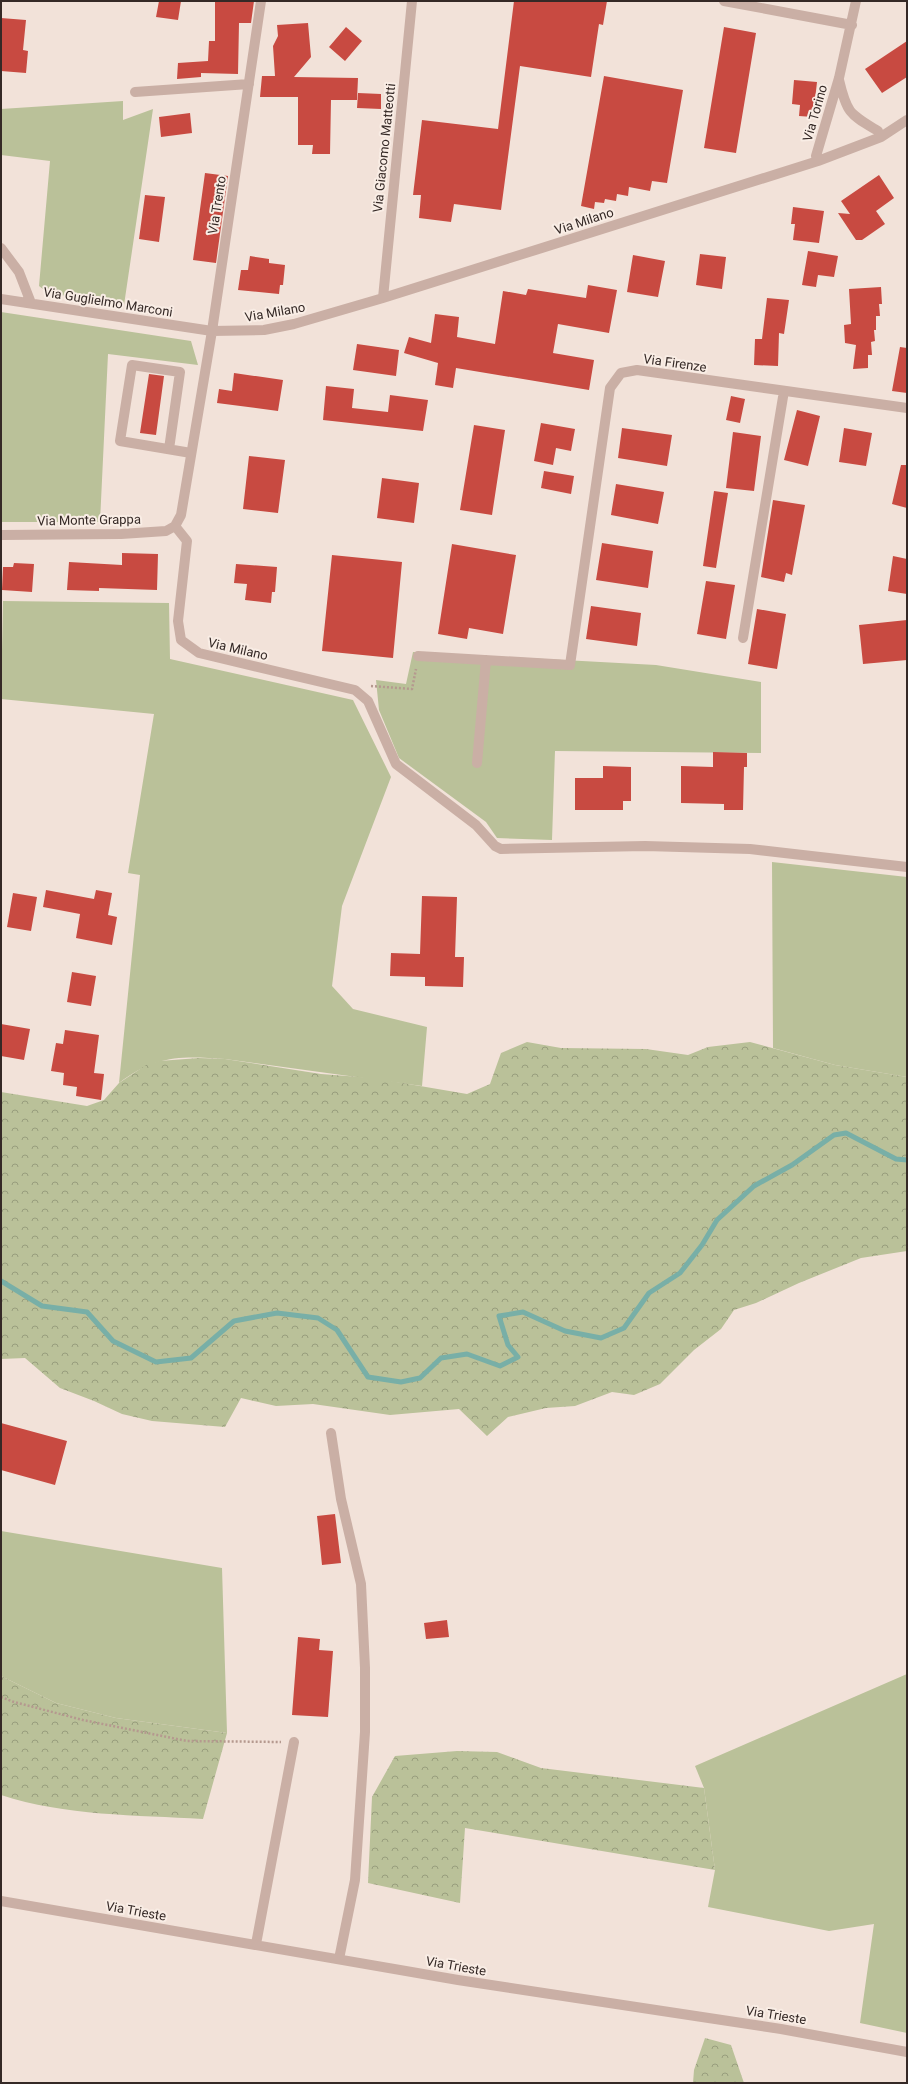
<svg xmlns="http://www.w3.org/2000/svg" width="908" height="2084" viewBox="0 0 908 2084" font-family="Roboto,sans-serif">
  <defs>
    <pattern id="forest-crowns" width="20" height="18" patternUnits="userSpaceOnUse"><rect width="20" height="18" fill="#bac199"/><path d="M2 6a3 3 0 1 1 6 0M12 15a3 3 0 1 1 6 0" fill="none" stroke="#989d7d"/></pattern>
  </defs>
  <rect width="100%" height="100%" fill="#f2e2d9"/>
  <!-- green -->
  <path fill="#bac199" d="M 123,101 L 123,120 L 153,109 L 124,305 L 48,293 L 39,286 L 50,161 L 1,155 L 1,109 Z
    M 1,312 L 191,341 L 198,365 L 108,354 L 100,522 L 1,522 Z
    M 3,601 L 169,603 L 170,659 L 353,700 L 391,777 L 342,906 L 332,986 L 353,1009 L 427,1027 L 422,1086 L 225,1059 C 181,1056 156,1055 119,1083 L 140,875 L 128,873 L 154,714 L 1,699 Z
    M 413,652 L 656,665 L 761,682 L 761,753 L 555,751 L 552,840 L 497,838 L 486,822 L 399,758 L 379,710 L 376,680 L 406,684 Z
    M 772,862 L 907,877 L 907,1077 L 835,1065 L 773,1048 Z
    M 1,1531 L 222,1568 L 227,1733 L 116,1718 L 56,1703 L 1,1676 Z
    M 907,1674 L 907,2033 L 860,2023 L 874,1924 L 829,1931 L 708,1907 L 715,1870 L 704,1788 L 695,1766 Z"/>
  <!-- forest -->
  <path fill="url(#forest-crowns)" d="M 527,1042 L 561,1048 L 646,1049 L 688,1055 L 708,1047 L 750,1042 L 835,1065 L 907,1077 L 907,1251 L 861,1258 L 799,1283 L 756,1303 L 734,1310 L 721,1329 L 694,1350 L 660,1384 L 634,1395 L 612,1392 L 575,1406 L 546,1408 L 508,1417 L 487,1436 L 459,1409 L 390,1415 L 313,1404 L 276,1406 L 241,1398 L 225,1427 L 152,1421 L 122,1414 L 94,1401 L 60,1388 L 25,1358 L 1,1359 L 1,1092 L 87,1106 L 104,1100 L 119,1083 L 146,1065 L 159,1061 L 199,1058 L 225,1059 L 321,1074 L 373,1078 L 467,1094 L 490,1084 L 501,1053 Z
    M 1,1676 L 56,1703 L 116,1718 L 227,1733 L 203,1819 C 136,1815 65,1816 1,1795 Z
    M 457,1751 L 497,1752 L 541,1768 L 704,1788 L 715,1870 L 465,1828 L 460,1903 L 368,1883 L 372,1797 L 395,1756 Z
    M 705,2038 L 731,2045 L 744,2083 L 693,2083 L 694,2070 Z"/>
  <g fill="none" stroke-linecap="round" stroke-linejoin="round">
    <!-- stream -->
    <path stroke="#78afa7" stroke-width="5" d="M 1,1281 L 42,1306 L 87,1312 L 113,1341 L 156,1362 L 191,1358 L 234,1321 L 277,1313 L 318,1318 L 337,1330 L 368,1377 L 401,1382 L 420,1378 L 441,1358 L 467,1354 L 500,1366 L 518,1357 L 508,1345 L 499,1316 L 523,1312 L 565,1331 L 601,1338 L 624,1328 L 649,1293 L 680,1273 L 702,1245 L 717,1220 L 754,1186 L 792,1165 L 834,1135 L 846,1133 L 896,1159 L 907,1160"/>
  </g>
  <!-- building -->
  <path fill="#c84a41" d="M 159,1 L 181,1 L 178,20 L 156,17 Z
    M 215,1 L 254,1 L 251,23 L 239,23 L 238,74 L 201,73 L 201,77 L 177,79 L 178,63 L 208,61 L 209,41 L 215,41 Z
    M 514,1 L 607,1 L 603,25 L 599,24 L 591,77 L 520,66 L 501,210 L 454,204 L 451,222 L 419,218 L 421,195 L 413,195 L 422,120 L 498,129 Z
    M 1,18 L 26,20 L 23,50 L 28,51 L 26,73 L 1,71 Z
    M 308,23 L 311,57 L 294,77 L 358,78 L 357,100 L 331,100 L 330,154 L 312,154 L 313,145 L 298,145 L 298,97 L 260,97 L 262,76 L 275,76 L 273,46 L 278,36 L 277,25 Z
    M 346,27 L 362,41 L 345,61 L 329,47 Z
    M 724,27 L 756,33 L 736,153 L 704,148 Z
    M 907,41 L 907,77 L 882,93 L 865,69 Z
    M 604,76 L 683,90 L 667,183 L 652,181 L 650,191 L 629,187 L 628,196 L 617,194 L 616,201 L 605,199 L 604,203 L 595,202 L 594,209 L 581,206 Z
    M 794,80 L 817,82 L 813,117 L 799,116 L 800,105 L 792,104 Z
    M 358,93 L 381,94 L 381,109 L 357,108 Z
    M 190,113 L 192,133 L 161,137 L 159,117 Z
    M 205,173 L 228,176 L 216,263 L 193,260 Z
    M 879,175 L 894,198 L 876,211 L 885,224 L 862,240 L 856,240 L 838,213 L 850,214 L 841,201 Z
    M 145,195 L 165,197 L 159,242 L 139,239 Z
    M 793,207 L 824,211 L 819,243 L 793,240 L 795,224 L 791,224 Z
    M 808,251 L 838,256 L 834,277 L 818,275 L 816,287 L 802,285 Z
    M 700,254 L 726,257 L 722,289 L 696,285 Z
    M 633,255 L 665,261 L 658,297 L 627,292 Z
    M 250,256 L 269,259 L 269,263 L 285,265 L 283,285 L 280,285 L 279,294 L 238,290 L 241,270 L 248,270 Z
    M 588,285 L 617,290 L 609,333 L 558,324 L 553,353 L 594,360 L 589,390 L 456,368 L 453,388 L 435,385 L 438,363 L 404,353 L 409,337 L 431,343 L 435,314 L 459,317 L 457,337 L 495,344 L 503,291 L 526,295 L 528,289 L 586,298 Z
    M 881,287 L 882,304 L 879,304 L 880,316 L 876,316 L 876,330 L 874,330 L 875,341 L 871,342 L 872,355 L 868,355 L 868,368 L 853,369 L 856,345 L 845,343 L 844,325 L 851,324 L 849,289 Z
    M 767,298 L 789,300 L 784,334 L 779,333 L 778,366 L 754,365 L 755,339 L 762,339 Z
    M 357,344 L 399,350 L 396,376 L 353,370 Z
    M 900,347 L 907,348 L 907,393 L 892,391 Z
    M 234,373 L 283,380 L 278,411 L 217,403 L 219,389 L 232,391 Z
    M 149,374 L 164,376 L 156,435 L 140,433 Z
    M 326,386 L 354,389 L 352,408 L 388,412 L 390,395 L 428,400 L 423,431 L 323,420 Z
    M 731,396 L 745,399 L 740,423 L 726,420 Z
    M 797,410 L 820,416 L 808,466 L 784,460 Z
    M 541,423 L 575,429 L 571,451 L 556,448 L 553,465 L 534,461 Z
    M 474,425 L 505,430 L 492,515 L 460,510 Z
    M 622,428 L 672,435 L 667,466 L 618,458 Z
    M 844,428 L 872,433 L 866,466 L 839,462 Z
    M 733,432 L 761,436 L 754,491 L 726,488 Z
    M 249,456 L 285,460 L 278,513 L 243,509 Z
    M 901,465 L 907,465 L 907,508 L 892,504 Z
    M 544,471 L 574,476 L 571,494 L 541,488 Z
    M 382,478 L 419,483 L 414,523 L 377,518 Z
    M 616,484 L 664,492 L 658,524 L 611,515 Z
    M 714,491 L 728,493 L 716,568 L 703,566 Z
    M 773,500 L 805,505 L 792,575 L 786,573 L 784,582 L 761,577 Z
    M 602,543 L 653,551 L 648,588 L 596,580 Z
    M 452,544 L 516,555 L 503,634 L 469,628 L 467,639 L 438,634 Z
    M 122,553 L 158,554 L 157,590 L 99,588 L 99,591 L 67,590 L 69,562 L 122,565 Z
    M 332,555 L 402,562 L 393,658 L 322,651 Z
    M 893,556 L 907,559 L 907,594 L 888,591 Z
    M 14,563 L 34,564 L 32,592 L 2,590 L 3,567 L 13,567 Z
    M 236,564 L 277,567 L 275,592 L 272,592 L 271,603 L 245,600 L 247,584 L 234,583 Z
    M 706,581 L 735,585 L 726,639 L 697,634 Z
    M 591,606 L 641,613 L 637,646 L 586,639 Z
    M 757,609 L 786,614 L 777,669 L 748,664 Z
    M 907,620 L 907,660 L 863,664 L 859,625 Z
    M 713,752 L 747,753 L 747,767 L 744,767 L 743,810 L 724,810 L 724,804 L 681,803 L 681,766 L 713,767 Z
    M 603,766 L 631,767 L 631,801 L 623,801 L 623,810 L 575,810 L 575,778 L 603,778 Z
    M 46,890 L 94,899 L 96,890 L 112,893 L 108,915 L 117,917 L 112,945 L 76,938 L 80,914 L 43,907 Z
    M 13,893 L 37,897 L 31,931 L 7,927 Z
    M 422,896 L 457,897 L 455,957 L 464,957 L 463,987 L 425,986 L 425,977 L 390,976 L 391,953 L 420,954 Z
    M 72,972 L 96,976 L 91,1006 L 67,1002 Z
    M 1,1024 L 30,1029 L 24,1060 L 1,1056 Z
    M 65,1030 L 99,1035 L 94,1073 L 104,1074 L 101,1100 L 76,1096 L 77,1087 L 63,1085 L 64,1073 L 51,1071 L 56,1043 L 63,1044 Z
    M 1,1423 L 67,1441 L 55,1485 L 1,1470 Z
    M 335,1514 L 341,1563 L 322,1565 L 317,1516 Z
    M 447,1620 L 449,1637 L 426,1639 L 424,1623 Z
    M 298,1637 L 320,1639 L 319,1650 L 333,1651 L 328,1717 L 292,1715 Z"/>
  <g fill="none" stroke-linecap="round" stroke-linejoin="round">
    <!-- path -->
    <path stroke="#b5998f" stroke-width="2.5" stroke-dasharray="2 2" stroke-linecap="butt" d="M 371,686 L 412,689 L 416,669
      M 1,1697 L 14,1702 L 83,1720 L 187,1741 L 281,1742"/>
    <!-- minor -->
    <path stroke="#caafa5" stroke-width="10" d="M 261,1 L 212,331 L 181,515 L 175,526 L 187,541 L 178,621 L 181,640 L 199,653 L 355,690 L 368,701 L 396,764 L 476,825 L 495,846 L 501,849 L 645,846 L 750,849 L 907,867
      M 724,1 L 852,25
      M 839,80 C 847,114 850,114 878,131
      M 135,92 L 249,84
      M 816,156 L 839,78 L 856,1
      M 1,248 L 19,272 L 31,303
      M 383,298 L 412,1
      M 1,299 L 212,331 L 264,330 L 294,324 L 383,298 L 818,161 L 881,137 L 907,120
      M 169,449 L 180,372 L 132,365 L 120,441 L 191,453
      M 1,535 L 121,534 L 166,531 L 175,526
      M 743,638 L 784,391
      M 418,656 L 570,665 L 610,388 L 621,373 L 637,370 L 907,408
      M 477,763 L 486,660
      M 331,1433 L 341,1499 L 361,1584 L 365,1668 L 365,1732 L 355,1880 L 339,1959
      M 1,1901 L 458,1980 L 781,2029 L 907,2052
      M 256,1944 L 294,1742"/>
  </g>
  <g text-anchor="middle" dominant-baseline="central" stroke-width="4" stroke-linejoin="round" paint-order="stroke">
    <!-- street labels -->
    <g font-size="13" fill="#352926" stroke="#f9ede5">
      <text transform="translate(815 113) rotate(-74)">Via Torino</text>
      <text transform="translate(384 148) rotate(-84)">Via Giacomo Matteotti</text>
      <text transform="translate(217 205) rotate(-81)">Via Trento</text>
      <text transform="translate(584 221) rotate(-18)">Via Milano</text>
      <text transform="translate(108 302) rotate(9)">Via Guglielmo Marconi</text>
      <text transform="translate(275 312) rotate(-10)">Via Milano</text>
      <text transform="translate(675 363) rotate(8)">Via Firenze</text>
      <text transform="translate(89 520) rotate(-1)">Via Monte Grappa</text>
      <text transform="translate(238 649) rotate(13)">Via Milano</text>
      <text transform="translate(136 1911) rotate(10)">Via Trieste</text>
      <text transform="translate(456 1966) rotate(10)">Via Trieste</text>
      <text transform="translate(776 2015) rotate(9)">Via Trieste</text>
    </g>
  </g>
  <!-- border -->
  <rect width="908" height="2084" fill="none" stroke="#352926" stroke-width="4"/>
</svg>
